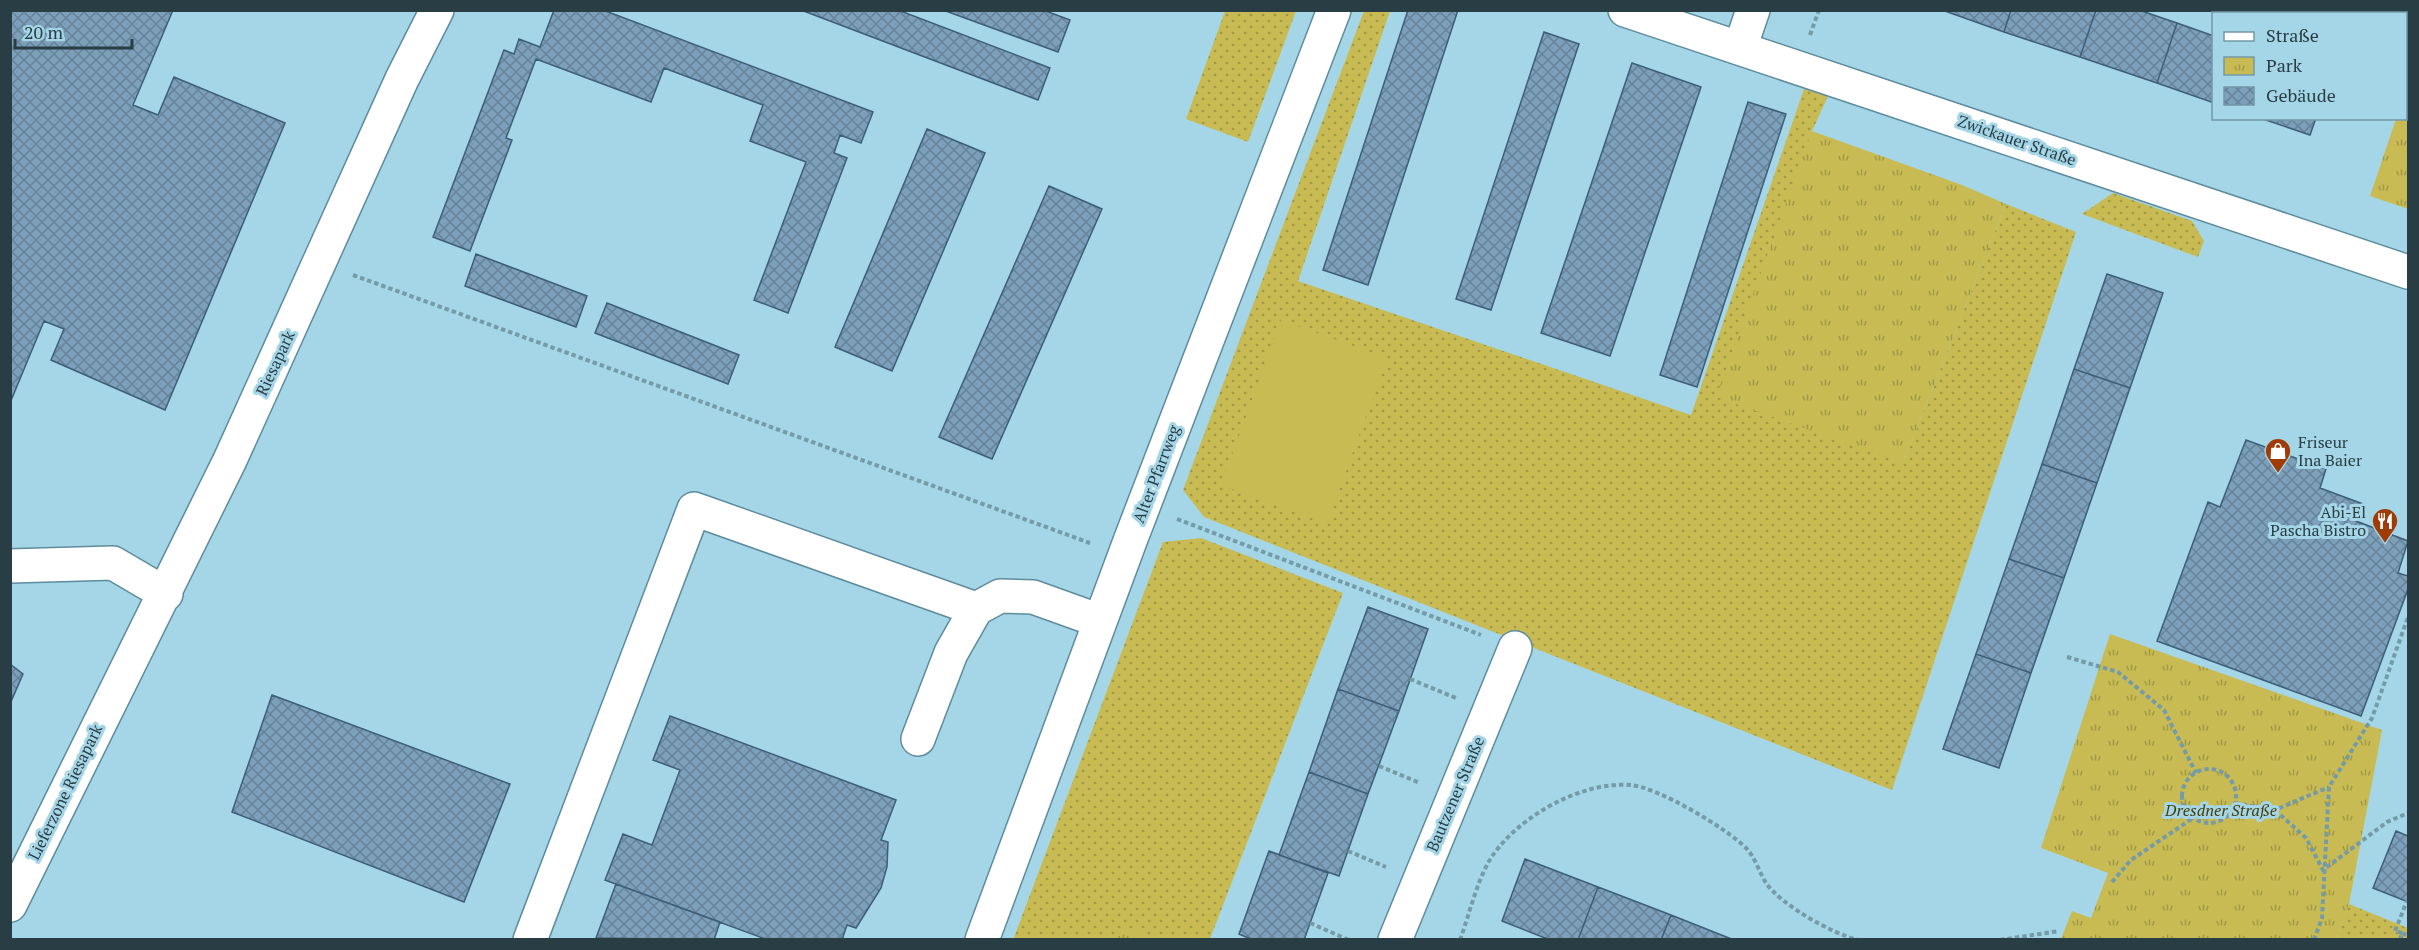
<svg xmlns="http://www.w3.org/2000/svg" width="2419" height="950" viewBox="0 0 2419 950" font-family="'PT Serif',serif">
  <defs>
    <pattern id="grass-dots" width="8" height="8" patternUnits="userSpaceOnUse" patternTransform="scale(1.5)"><rect width="8" height="8" fill="#c8bb53"/><path d="M2 2h.1M6 6h.1" fill="none" stroke="#a29946" stroke-width="1.8" stroke-linecap="round"/></pattern>
    <pattern id="park-tufts" width="24" height="20" patternUnits="userSpaceOnUse" patternTransform="scale(1.5)"><rect width="24" height="20" fill="#c8bb53"/><path d="M3 7l-1-3M5 7V3M7 7l1-3M15 17l-1-3M17 17v-4M19 17l1-3" fill="none" stroke="#a29946"/></pattern>
    <pattern id="building-cross-hatch" width="8" height="8" patternUnits="userSpaceOnUse" patternTransform="scale(1.5)"><rect width="8" height="8" fill="#7c9fba"/><path d="M0 0l8 8M0 8l8-8" fill="none" stroke="#668399"/></pattern>
  </defs>
  <rect width="100%" height="100%" fill="#a5d6e7"/>
  <!-- grass -->
  <path fill="url(#grass-dots)" d="M 1225,11 L 1296,11 L 1248,142 L 1186,119 Z
    M 1364,11 L 1390,11 L 1298,281 L 1691,415 L 1804,89 L 1828,96 L 1812,131 L 1903,463 L 2006,204 L 2076,232 L 1892,790 L 1204,517 L 1183,490 Z
    M 2113,193 L 2192,221 L 2204,241 L 2198,257 L 2082,214 Z
    M 1201,538 L 1343,593 L 1210,939 L 1013,940 L 1163,542 Z
    M 2349,904 L 2408,928 L 2408,939 L 2336,939 Z"/>
  <!-- park -->
  <path fill="url(#park-tufts)" d="M 2408,79 L 2408,209 L 2370,196 L 2396,119 L 2406,118 L 2406,88 Z
    M 1812,131 L 1962,185 L 2006,204 L 1903,463 L 1716,397 Z
    M 2110,634 L 2382,730 L 2349,904 L 2336,939 L 2061,939 L 2072,911 L 2091,918 L 2108,873 L 2041,848 Z
    M 1142,928 L 1149,939 L 1107,939 L 1125,929 Z"/>
  <!-- garden -->
  <path fill="#c8bb53" d="M 1281,320 L 1387,358 L 1327,524 L 1221,485 Z"/>
  <!-- building -->
  <path fill="url(#building-cross-hatch)" stroke="#3d5e77" stroke-width="1.5" d="M 10,10 L 173,10 L 133,105 L 158,115 L 174,77 L 285,123 L 165,410 L 51,360 L 64,329 L 44,321 L 10,403 Z
    M 554,10 L 603,10 L 873,112 L 861,143 L 840,135 L 834,153 L 847,158 L 788,313 L 754,300 L 806,162 L 750,141 L 763,105 L 664,68 L 651,102 L 536,59 L 506,138 L 512,140 L 470,251 L 433,237 L 504,50 L 514,54 L 519,39 L 540,47 Z
    M 801,10 L 898,10 L 1050,68 L 1038,100 Z
    M 943,10 L 1043,10 L 1070,20 L 1058,52 Z
    M 1408,10 L 1458,10 L 1368,285 L 1323,270 Z
    M 1942,10 L 2011,10 L 2004,32 Z
    M 2011,10 L 2096,10 L 2080,57 L 2004,32 Z
    M 2096,10 L 2139,10 L 2177,23 L 2157,83 L 2080,57 Z
    M 2177,23 L 2214,36 L 2214,103 L 2157,83 Z
    M 1544,32 L 1579,44 L 1491,310 L 1456,299 Z
    M 1632,63 L 1701,87 L 1610,356 L 1541,333 Z
    M 1748,102 L 1786,114 L 1697,387 L 1660,375 Z
    M 2260,118 L 2316,118 L 2310,135 Z
    M 927,129 L 985,153 L 892,371 L 835,347 Z
    M 1049,186 L 1102,209 L 992,459 L 939,437 Z
    M 476,254 L 587,296 L 576,327 L 465,286 Z
    M 2107,274 L 2163,293 L 2130,388 L 2074,369 Z
    M 607,303 L 739,355 L 728,384 L 595,333 Z
    M 2074,369 L 2130,388 L 2097,483 L 2042,464 Z
    M 2246,440 L 2326,469 L 2320,488 L 2363,504 L 2356,521 L 2408,541 L 2398,573 L 2408,576 L 2408,589 L 2361,716 L 2157,641 L 2208,502 L 2220,507 Z
    M 2042,464 L 2097,483 L 2064,578 L 2009,559 Z
    M 2009,559 L 2064,578 L 2031,673 L 1976,654 Z
    M 1368,607 L 1428,629 L 1399,711 L 1338,689 Z
    M 1976,654 L 2031,673 L 1999,768 L 1943,749 Z
    M 10,664 L 23,674 L 10,704 Z
    M 1338,689 L 1399,711 L 1368,794 L 1309,772 Z
    M 272,695 L 510,784 L 464,902 L 232,812 Z
    M 670,716 L 896,800 L 881,840 L 888,842 L 887,867 L 881,888 L 856,928 L 847,925 L 842,940 L 768,940 L 605,880 L 623,834 L 652,845 L 680,770 L 653,760 Z
    M 1309,772 L 1368,794 L 1339,876 L 1279,855 Z
    M 2396,831 L 2408,836 L 2408,902 L 2373,888 Z
    M 1269,851 L 1328,873 L 1304,940 L 1253,940 L 1239,934 Z
    M 1525,859 L 1598,887 L 1578,940 L 1550,940 L 1502,921 Z
    M 616,884 L 720,922 L 714,940 L 596,938 Z
    M 1598,887 L 1671,915 L 1661,940 L 1578,940 Z
    M 1671,915 L 1734,940 L 1661,940 Z"/>
  <g fill="none" stroke-linecap="round" stroke-linejoin="round">
    <!-- minor casing -->
    <g stroke="#5d8c9c" stroke-width="36">
      <path id="minor" d="M 1625,10 L 2408,272
        M 1740,48 L 1753,10
        M 10,566 L 113,563 L 166,594
        M 918,739 L 951,653 L 976,609 L 1000,596 L 1033,597 L 1100,621
        M 10,905 L 230,460 L 402,79 L 437,10
        M 530,940 L 694,509 L 976,609
        M 982,940 L 1130,541 L 1334,10
        M 1395,940 L 1515,648"/>
    </g>
    <!-- path -->
    <path stroke="#759ba8" stroke-width="4" stroke-dasharray="4.5 3" stroke-linecap="butt" d="M 1810,35 L 1819,10
      M 2406,75 L 2408,75
      M 353,275 L 1090,543
      M 1177,519 L 1481,635
      M 2067,657 L 2118,672 L 2164,710 L 2196,773
      M 1410,679 L 1456,698
      M 1379,766 L 1420,783
      M2182 796a27 27 0 1 1 54 0a27 27 0 1 1-54 0Z
      M 2235,803 L 2275,810 L 2329,787
      M 2275,810 L 2306,838 L 2323,870 L 2387,822 L 2408,813
      M 1348,851 L 1386,867
      M 2112,882 L 2131,860 L 2193,818
      M 1310,923 L 1349,940
      M 2402,933 L 2395,931 L 2407,901
      M 1460,940 C 1469,915 1476,885 1488,863 C 1513,819 1580,781 1630,785 C 1658,787 1726,828 1746,848 C 1755,857 1759,872 1766,883 C 1781,905 1833,934 1858,940
      M 2000,940 L 2059,931
      M 2314,940 L 2322,918 L 2329,787 L 2372,718 L 2408,617
      M 2400,940 L 2402,933 L 2408,936"/>
    <!-- minor -->
    <use href="#minor" stroke="#fff" stroke-width="33"/>
  </g>
  <!-- icons -->
  <defs>
    <g id="shop-pin" transform="scale(1.35)"><path d="M0 17L-7.5 6A9.5 9.5 0 1 1 7.5 6Z" fill="#a03b07" stroke="#a5d6e7"/><path d="M-5-2.5h2.3a2.7 3.5 0 0 1 5.4 0H5L5.5 6h-11ZM-1.5-2.5h3a1.5 2.3 0 0 0-3 0Z" fill="#fff"/></g>
    <g id="restaurant-pin" transform="scale(1.35)"><path d="M0 17L-7.5 6A9.5 9.5 0 1 1 7.5 6Z" fill="#a03b07" stroke="#a5d6e7"/><path d="M-5-6h1v4h1v-4h1v4h1v-4h1v5L-1.5 .5V6h-2V.5L-5-1ZM5-6V6H3V1.5H1.5Q1.5-4 5-6Z" fill="#fff"/></g>
  </defs>
  <g fill-rule="evenodd">
    <use href="#shop-pin" x="2278" y="451"/>
    <use href="#restaurant-pin" x="2385" y="521"/>
  </g>
  <g text-anchor="middle" dominant-baseline="central" stroke-width="6" stroke-linejoin="round" paint-order="stroke">
    <!-- street labels -->
    <g font-size="16" fill="#293d44" stroke="#a5d6e7">
      <text transform="translate(2017 140) rotate(19)">Zwickauer Straße</text>
      <text transform="translate(275 363) rotate(-65)">Riesapark</text>
      <text transform="translate(1156 474) rotate(-69)">Alter Pfarrweg</text>
      <text transform="translate(65 792) rotate(-64)">Lieferzone Riesapark</text>
      <text transform="translate(1455 794) rotate(-67)">Bautzener Straße</text>
    </g>
    <!-- poi labels -->
    <g font-size="16" fill="#293d44" stroke="#a5d6e7" text-anchor="start">
      <text x="2298" y="442">Friseur<tspan x="2298" dy="18">Ina Baier</tspan></text>
      <text x="2366" y="512" text-anchor="end">Abi-El<tspan x="2366" dy="18">Pascha Bistro</tspan></text>
    </g>
    <!-- park labels -->
    <g font-size="16" font-style="italic" fill="#463f0b" stroke="#a5d6e7">
      <text x="2221" y="810">Dresdner Straße</text>
    </g>
  </g>
  <!-- border -->
  <rect width="2419" height="950" fill="none" stroke="#293d44" stroke-width="24"/>
  <!-- legend -->
  <rect x="2212" y="12" width="195" height="108" fill="#a5d6e7" stroke="#7399a6" stroke-width="1.5"/>
  <rect x="2224" y="32" width="30" height="9" fill="#ffffff" stroke="#7399a6" stroke-width="1.5"/>
  <text x="2266" y="42" font-size="18" fill="#293d44">Straße</text>
  <rect x="2224" y="57" width="30" height="18" fill="url(#park-tufts)" stroke="#7399a6" stroke-width="1.5"/>
  <text x="2266" y="72" font-size="18" fill="#293d44">Park</text>
  <rect x="2224" y="87" width="30" height="18" fill="url(#building-cross-hatch)" stroke="#7399a6" stroke-width="1.5"/>
  <text x="2266" y="102" font-size="18" fill="#293d44">Gebäude</text>
  <!-- scale -->
  <path d="M15 39v9h117v-9" fill="none" stroke="#293d44" stroke-width="3"/>
  <text x="24" y="39" font-size="18" fill="#293d44" stroke="#a5d6e7" stroke-width="4.5" paint-order="stroke">20 m</text>
</svg>
